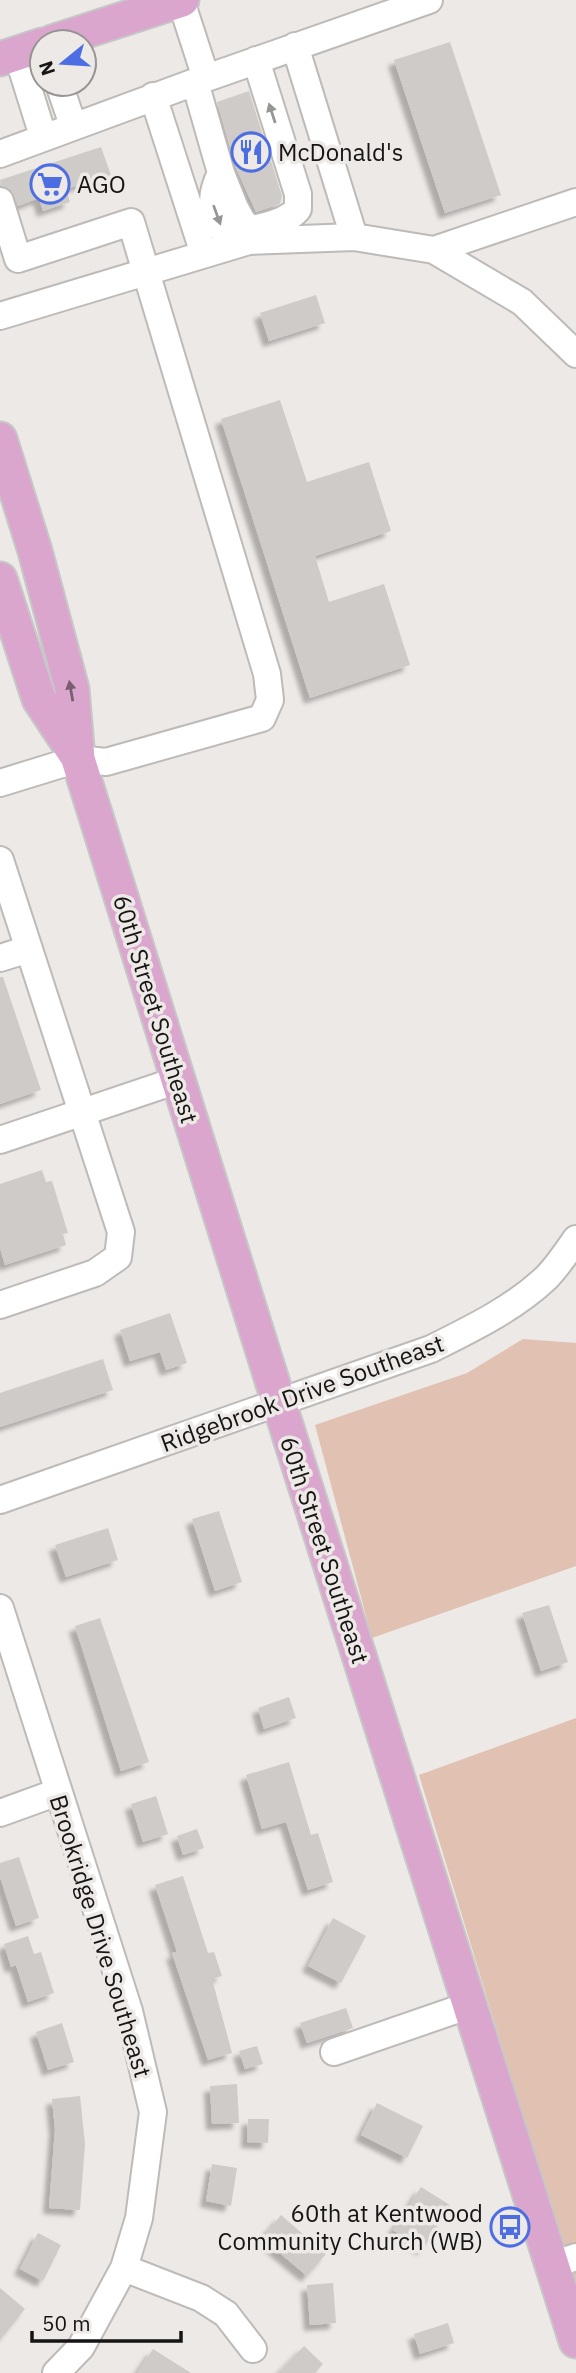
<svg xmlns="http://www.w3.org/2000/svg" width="576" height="2373" viewBox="0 0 576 2373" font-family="'IBM Plex Sans',sans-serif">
  <defs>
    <filter id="shadow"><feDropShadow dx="-6" dy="6" stdDeviation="2" flood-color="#0004"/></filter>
  </defs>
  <rect width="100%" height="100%" fill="#ede9e7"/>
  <!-- green -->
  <path fill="#e1c1b2" d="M 523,1339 L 576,1343 L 576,1566 L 372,1638 L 315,1425 L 467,1373 Z
    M 576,1718 L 576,2289 L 419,1775 Z"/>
  <!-- building -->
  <path fill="#cecbc9" filter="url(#shadow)" d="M 450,42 L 501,195 L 445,213 L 394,60 Z
    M 249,91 L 282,196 L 280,204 L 256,212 L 236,168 L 217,102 Z
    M 101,147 L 111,175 L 66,189 L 70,202 L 43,211 L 39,198 L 18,206 L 11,190 L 1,186 L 0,180 Z
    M 316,295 L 325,323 L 269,341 L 260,313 Z
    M 280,400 L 307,482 L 369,462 L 391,531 L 315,556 L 329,602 L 384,584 L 410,665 L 310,698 L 221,419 Z
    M 0,977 L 3,977 L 41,1090 L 0,1104 Z
    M 42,1170 L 46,1182 L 52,1181 L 68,1233 L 63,1234 L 66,1245 L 5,1265 L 0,1248 L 0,1184 Z
    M 170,1313 L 187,1363 L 166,1370 L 160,1352 L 130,1361 L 120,1330 Z
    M 103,1359 L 113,1390 L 0,1427 L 0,1393 Z
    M 219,1511 L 242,1582 L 215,1591 L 192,1519 Z
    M 108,1528 L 118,1560 L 66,1577 L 55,1545 Z
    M 549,1605 L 568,1662 L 541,1671 L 522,1613 Z
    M 100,1618 L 149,1762 L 121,1771 L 75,1626 Z
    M 289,1697 L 296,1718 L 264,1729 L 258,1708 Z
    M 289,1762 L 311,1835 L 318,1833 L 333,1882 L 308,1890 L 286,1822 L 262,1829 L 246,1775 Z
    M 156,1796 L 168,1834 L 143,1842 L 131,1804 Z
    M 197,1829 L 204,1848 L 183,1855 L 177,1836 Z
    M 19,1857 L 39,1918 L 16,1926 L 0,1877 L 0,1863 Z
    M 183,1876 L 208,1953 L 214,1952 L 222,1976 L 212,1979 L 232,2053 L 208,2060 L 172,1953 L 177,1952 L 155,1885 Z
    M 333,1918 L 366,1936 L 341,1983 L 308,1966 Z
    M 28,1936 L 34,1954 L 41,1952 L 54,1993 L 28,2002 L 16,1965 L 11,1967 L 4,1944 Z
    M 346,2008 L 353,2028 L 307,2043 L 300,2023 Z
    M 62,2023 L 74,2062 L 48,2070 L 36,2032 Z
    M 257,2046 L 263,2064 L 245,2069 L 239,2051 Z
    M 237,2084 L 239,2123 L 212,2124 L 210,2086 Z
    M 80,2096 L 85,2144 L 80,2210 L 49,2208 L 55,2129 L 52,2099 Z
    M 377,2103 L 423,2126 L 407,2158 L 361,2135 Z
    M 248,2119 L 269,2119 L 268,2143 L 247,2142 Z
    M 212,2164 L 237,2168 L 231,2206 L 206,2201 Z
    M 421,2187 L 450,2205 L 423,2249 L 393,2230 Z
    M 281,2215 L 326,2254 L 307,2276 L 262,2238 Z
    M 38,2233 L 61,2245 L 43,2281 L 20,2269 Z
    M 333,2283 L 336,2323 L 310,2325 L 307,2285 Z
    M 0,2288 L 25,2309 L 0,2340 Z
    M 448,2323 L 454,2343 L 420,2354 L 414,2334 Z
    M 304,2346 L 323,2364 L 315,2373 L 278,2373 Z
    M 153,2349 L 191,2373 L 137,2373 Z"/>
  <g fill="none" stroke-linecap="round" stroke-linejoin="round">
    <!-- minor casing -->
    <g stroke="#bebab8" stroke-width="30">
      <path id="minor" d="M 181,1 L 206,78
        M 295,46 L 354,237
        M 17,53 L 43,136
        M 195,82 L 221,173 L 235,208 L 242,221 L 251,230 C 267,225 287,222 298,209 L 298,194 L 256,60
        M 59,84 L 73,125
        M 153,96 L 204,254
        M 0,154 L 195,82 L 429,0
        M 221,173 C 210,195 210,210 224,231 L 233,233 L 251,230
        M 0,201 L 18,259 L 131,222 L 267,674 L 270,700 L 262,718 L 106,762 L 78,759 L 0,783
        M 434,250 L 576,202
        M 0,316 L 249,241 L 354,237 L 434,250 L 522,302 L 576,354
        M 0,860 L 121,1232 L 118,1257 L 95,1273 L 0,1305
        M 0,958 L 29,949
        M 0,1140 L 178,1080
        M 0,1500 L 431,1349 C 471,1329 513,1309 546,1278 C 557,1267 567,1252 576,1239
        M 0,1608 L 129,2011 L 153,2112 L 139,2218 L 124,2268 L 81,2347 L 56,2373
        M 0,1813 L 58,1792
        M 334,2052 L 470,2005
        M 552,2265 L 576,2257
        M 124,2268 L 201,2298 L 226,2314 L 253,2349"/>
    </g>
    <!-- major casing -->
    <g stroke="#c7c7c7" stroke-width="37">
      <path id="major" d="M 52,42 L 182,0
        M 0,59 L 42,45
        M 0,439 L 35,551 L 72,689 L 78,759 L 279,1403 L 576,2341
        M 0,579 L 39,699 L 76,755"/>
    </g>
    <!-- minor -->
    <use href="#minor" stroke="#fff" stroke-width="26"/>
    <!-- major -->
    <use href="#major" stroke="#daa6cd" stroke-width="33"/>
  </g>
  <!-- one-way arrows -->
  <defs><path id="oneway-solid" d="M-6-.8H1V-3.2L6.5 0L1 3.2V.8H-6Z" transform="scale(1.75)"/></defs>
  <g fill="#969695">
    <use href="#oneway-solid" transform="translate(272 113) rotate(-108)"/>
    <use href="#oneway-solid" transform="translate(217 215) rotate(70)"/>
  </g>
  <use fill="#785e70" href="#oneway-solid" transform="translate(71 691) rotate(-100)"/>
  <!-- icons -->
  <defs>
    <g id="restaurant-ring" transform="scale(2.0125)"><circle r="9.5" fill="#ede9e7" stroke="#4d6ee2" stroke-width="1.5"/><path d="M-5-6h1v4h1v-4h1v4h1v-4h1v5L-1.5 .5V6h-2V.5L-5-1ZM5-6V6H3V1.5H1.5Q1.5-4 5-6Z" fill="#4d6ee2"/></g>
    <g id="supermarket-ring" transform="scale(2.0125)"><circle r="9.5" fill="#ede9e7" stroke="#4d6ee2" stroke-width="1.5"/><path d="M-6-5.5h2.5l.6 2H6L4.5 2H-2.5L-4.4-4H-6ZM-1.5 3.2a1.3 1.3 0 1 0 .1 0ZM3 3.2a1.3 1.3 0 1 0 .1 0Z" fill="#4d6ee2"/></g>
    <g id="bus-ring" transform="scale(2.0125)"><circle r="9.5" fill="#ede9e7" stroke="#4d6ee2" stroke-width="1.5"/><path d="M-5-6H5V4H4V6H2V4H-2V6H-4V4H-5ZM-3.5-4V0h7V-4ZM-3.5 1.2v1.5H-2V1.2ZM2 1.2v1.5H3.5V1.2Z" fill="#4d6ee2"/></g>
  </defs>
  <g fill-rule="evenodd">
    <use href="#restaurant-ring" x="251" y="152"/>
    <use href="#supermarket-ring" x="50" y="184"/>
    <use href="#bus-ring" x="510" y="2227"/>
  </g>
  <g text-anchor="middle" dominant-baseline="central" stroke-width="7" stroke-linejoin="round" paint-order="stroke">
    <!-- poi labels -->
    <g font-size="24" fill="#161514" stroke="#ede9e7" text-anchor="start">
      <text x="278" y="152">McDonald's</text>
      <text x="77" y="184">AGO</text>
      <text x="483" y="2213" text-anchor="end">60th at Kentwood<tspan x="483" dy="28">Community Church (WB)</tspan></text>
    </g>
    <!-- street labels -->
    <g font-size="24" fill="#161514" stroke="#ede9e7">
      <text transform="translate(156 1009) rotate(73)">60th Street Southeast</text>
      <text transform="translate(302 1393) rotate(-20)">Ridgebrook Drive Southeast</text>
      <text transform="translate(325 1550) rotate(72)">60th Street Southeast</text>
      <text transform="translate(101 1936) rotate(73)">Brookridge Drive Southeast</text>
    </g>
  </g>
  <!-- north arrow -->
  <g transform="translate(63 63) rotate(252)"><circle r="33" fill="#ede9e7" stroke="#979493" stroke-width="2"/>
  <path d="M0-5L12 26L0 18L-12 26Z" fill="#4d6ee2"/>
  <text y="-10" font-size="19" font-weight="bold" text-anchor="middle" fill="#161514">N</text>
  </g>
  <!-- scale -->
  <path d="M32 2331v10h149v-10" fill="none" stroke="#161514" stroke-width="3.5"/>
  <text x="42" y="2331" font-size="21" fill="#161514" stroke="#ede9e7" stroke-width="5" paint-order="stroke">50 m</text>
</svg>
